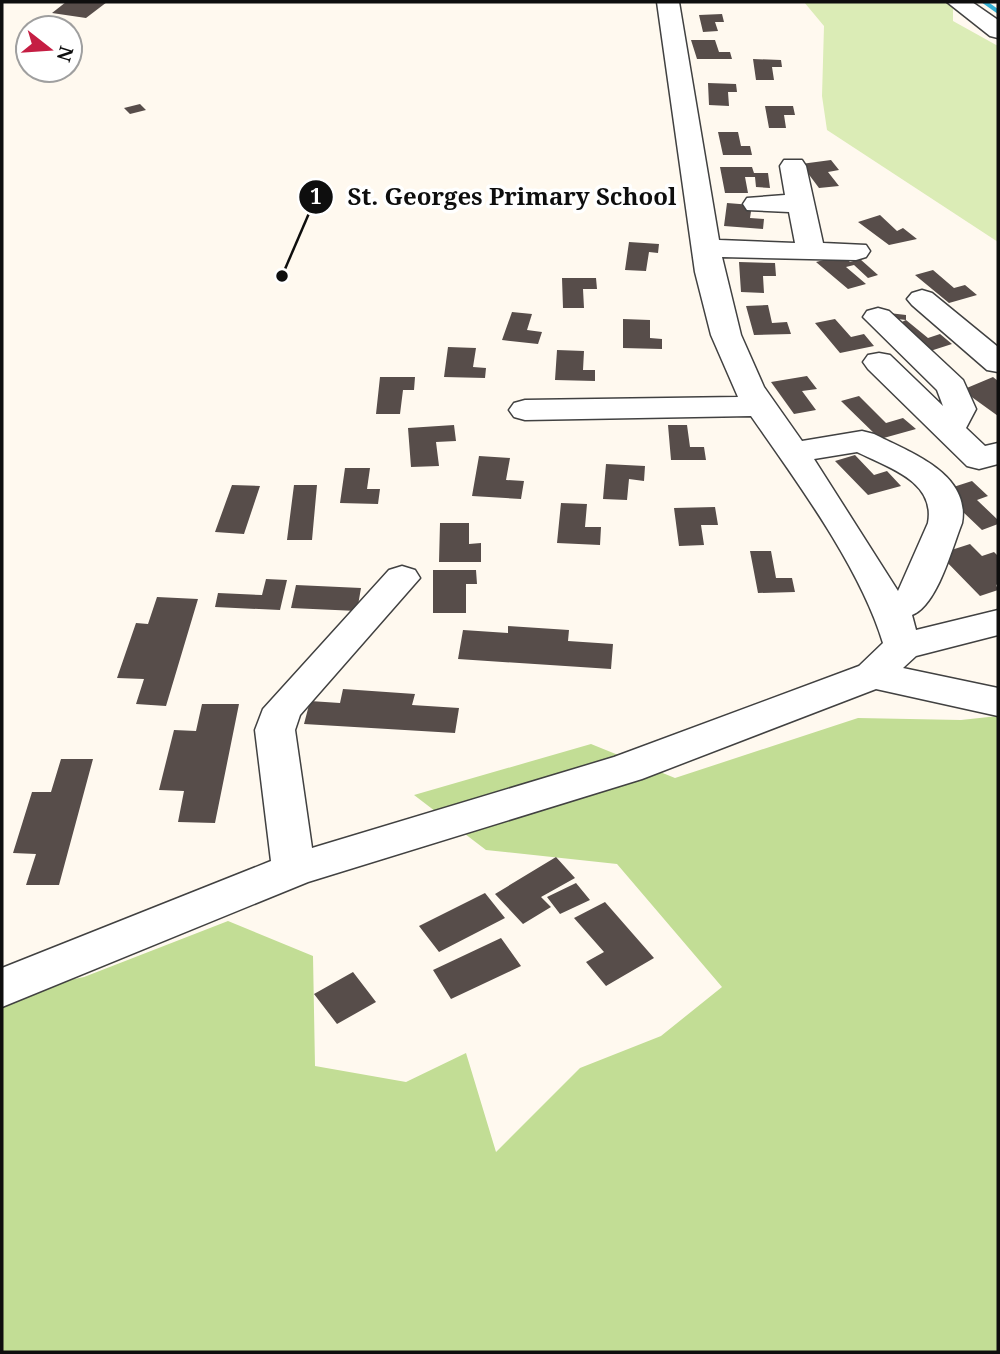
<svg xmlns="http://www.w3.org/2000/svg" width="1000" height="1354" viewBox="0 0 1000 1354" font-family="'Noto Serif',serif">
  <rect width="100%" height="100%" fill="#fff9ef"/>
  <!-- green -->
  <path fill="#dbecb6" d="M 804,2 L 953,2 L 953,21 L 998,46 L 998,242 L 827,130 L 822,96 L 824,26 Z"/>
  <!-- forest -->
  <path fill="#c2dd95" d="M 998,716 L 998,1352 L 2,1352 L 2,994 L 84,977 L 228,921 L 313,956 L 315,1066 L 406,1082 L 466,1053 L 496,1152 L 580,1068 L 661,1036 L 722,987 L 617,864 L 486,850 L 414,795 L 591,744 L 675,778 L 858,718 L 961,720 Z"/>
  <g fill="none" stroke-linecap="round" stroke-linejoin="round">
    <!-- stream -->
    <path fill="#34b0d4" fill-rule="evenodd" d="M 981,2 L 988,2 L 998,9 L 998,14 Z"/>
  </g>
  <!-- building -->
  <path fill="#574d4a" d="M 66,2 L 107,2 L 86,18 L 52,13 Z
    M 722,14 L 724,22 L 715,22 L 718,31 L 703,32 L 699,15 Z
    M 691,40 L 715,40 L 719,52 L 730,52 L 732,59 L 697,59 Z
    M 753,59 L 781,60 L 782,67 L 772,67 L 774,80 L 756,80 Z
    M 708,83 L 736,84 L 737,92 L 728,92 L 729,106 L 709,105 Z
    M 140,104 L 146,110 L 130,114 L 124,108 Z
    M 765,106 L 793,106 L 795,115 L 784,115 L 786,128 L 769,128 Z
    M 718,132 L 738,132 L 741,146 L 750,146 L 752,155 L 723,155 Z
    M 831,160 L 839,170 L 828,172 L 839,186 L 819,188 L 801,164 Z
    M 720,167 L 752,167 L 754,173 L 768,173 L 770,188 L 756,187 L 755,177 L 745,177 L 748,193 L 725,193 Z
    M 727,203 L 752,205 L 750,218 L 764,219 L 763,229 L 724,226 Z
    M 880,215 L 897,231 L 903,228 L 917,239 L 889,245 L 858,222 Z
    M 629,242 L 659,244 L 658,253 L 649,252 L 646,271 L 625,270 Z
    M 842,255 L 850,262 L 860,259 L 878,275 L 868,278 L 854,265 L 846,267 L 866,284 L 848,289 L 816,262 Z
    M 739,262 L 775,263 L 776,276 L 763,276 L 764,293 L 741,292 Z
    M 933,270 L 954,288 L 965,285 L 977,295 L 949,303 L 915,275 Z
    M 562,278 L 596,278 L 597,289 L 583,289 L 584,308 L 563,308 Z
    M 768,305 L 772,323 L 787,322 L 791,334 L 754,335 L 746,306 Z
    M 512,312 L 532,314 L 527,330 L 542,332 L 538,344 L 502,340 Z
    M 889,313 L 906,315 L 906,320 L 928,338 L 940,334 L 952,344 L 924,353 L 891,327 L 906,320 L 888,318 Z
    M 623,319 L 650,320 L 650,338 L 662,339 L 662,349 L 623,348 Z
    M 835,319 L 851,337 L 864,334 L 874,346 L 840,353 L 815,323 Z
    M 448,347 L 476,348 L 473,367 L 486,368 L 485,378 L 444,377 Z
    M 557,350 L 584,351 L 583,370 L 595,370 L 595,381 L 555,380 Z
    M 807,376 L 817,389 L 802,391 L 816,410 L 794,414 L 771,382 Z
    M 380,377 L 415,377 L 414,390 L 403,390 L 400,414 L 376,414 Z
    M 993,377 L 998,381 L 998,416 L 962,390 Z
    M 859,396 L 886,423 L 903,418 L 916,429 L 880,439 L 841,401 Z
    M 454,425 L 456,441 L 436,442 L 439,466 L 411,467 L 408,428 Z
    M 668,425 L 687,425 L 690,447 L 704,447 L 706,460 L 671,460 Z
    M 855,455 L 874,475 L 887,471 L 901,486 L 868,495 L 835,461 Z
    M 479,456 L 510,458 L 506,480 L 524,481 L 521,499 L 472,496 Z
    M 606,464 L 645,466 L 644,481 L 629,479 L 627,500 L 603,499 Z
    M 345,468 L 370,468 L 367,489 L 380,489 L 378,504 L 340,503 Z
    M 972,481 L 988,496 L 977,500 L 998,520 L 998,524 L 982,530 L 941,491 Z
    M 232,485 L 260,486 L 244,534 L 215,532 Z
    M 294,485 L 317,485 L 312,540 L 287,540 Z
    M 561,503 L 587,504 L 585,527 L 601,527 L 600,545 L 557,543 Z
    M 715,507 L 718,525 L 701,525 L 704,545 L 679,546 L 674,508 Z
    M 440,523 L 469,523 L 469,544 L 481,543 L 481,562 L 439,562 Z
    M 970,544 L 982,556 L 994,552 L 998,556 L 998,584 L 996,585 L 998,590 L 980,596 L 939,554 Z
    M 750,551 L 771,551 L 776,578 L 792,578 L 795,592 L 758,593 Z
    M 433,570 L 476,570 L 477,584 L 466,584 L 466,613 L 433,613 Z
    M 266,579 L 287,580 L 280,610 L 215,607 L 218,593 L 262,595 Z
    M 296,585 L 361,588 L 357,611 L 291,608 Z
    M 157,597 L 198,599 L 166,706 L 136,704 L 144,679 L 117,678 L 136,623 L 148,624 Z
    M 508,626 L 569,630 L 568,641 L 613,644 L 611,669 L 458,659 L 463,630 L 508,633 Z
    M 343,689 L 415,694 L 412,705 L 459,708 L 455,733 L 304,724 L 310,701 L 340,703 Z
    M 202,704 L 239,704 L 215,823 L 178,822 L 184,791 L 159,790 L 174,730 L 196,731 Z
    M 61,759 L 93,759 L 59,885 L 26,885 L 36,854 L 13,853 L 32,792 L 51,792 Z
    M 556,857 L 575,878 L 541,897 L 551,907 L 523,924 L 495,894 Z
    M 576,883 L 590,900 L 560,914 L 547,897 Z
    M 485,893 L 505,918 L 439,952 L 419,926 Z
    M 605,902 L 654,958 L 606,986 L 586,962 L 604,952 L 574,918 Z
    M 501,938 L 521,966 L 451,999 L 433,970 Z
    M 353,972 L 376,1002 L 337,1024 L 314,994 Z"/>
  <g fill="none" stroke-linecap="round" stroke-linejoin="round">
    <!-- minor casing -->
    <g stroke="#414141" stroke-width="3">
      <path id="minor" d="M 657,2 L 679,2 L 719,240 L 795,243 L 789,212 L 747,210 L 743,204 L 747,198 L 785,195 L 780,166 L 784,160 L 802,160 L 806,166 L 823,243 L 866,245 L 870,251 L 866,257 L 856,260 L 722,257 L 741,335 L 764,387 L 802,441 L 862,431 L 874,434 C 909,452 971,473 962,523 C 952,548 937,606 912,615 L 916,630 L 998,610 L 998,635 L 916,656 L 903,668 L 998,688 L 998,716 L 876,689 L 642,779 L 308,882 L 2,1007 L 2,968 L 271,861 L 255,730 L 263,709 L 389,570 L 402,566 L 415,570 L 420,578 L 300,715 L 295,730 L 312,848 L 614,757 L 859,666 L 883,643 C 860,567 797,482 751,416 L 525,420 L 514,417 L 509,410 L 514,403 L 525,400 L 738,397 L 711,335 L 695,272 ZM 857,452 C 887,467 936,481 928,523 L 898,591 L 814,459 Z
        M 947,2 L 972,2 L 998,20 L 998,38 L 990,36 Z
        M 922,290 L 932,293 L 998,347 L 998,372 L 987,370 L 912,305 L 907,299 L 912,293 Z
        M 878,308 L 889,311 L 963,380 L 976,409 L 966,428 L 985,446 L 998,443 L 998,464 L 979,469 L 967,466 L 868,369 L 863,362 L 868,355 L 879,353 L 890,355 L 943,406 L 937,390 L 863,317 L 867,311 Z"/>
    </g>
    <!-- minor -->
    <use href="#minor" fill="#fff" fill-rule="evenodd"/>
  </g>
  <!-- callouts -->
  <path fill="none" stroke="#0e0e0e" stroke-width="2.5" d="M282 276L316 197"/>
  <g fill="#0e0e0e" stroke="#fff" stroke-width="2.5">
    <circle cx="282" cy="276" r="7"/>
    <circle cx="316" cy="197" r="18"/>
  </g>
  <g font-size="21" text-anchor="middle" font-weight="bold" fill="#fff">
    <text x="316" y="204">1</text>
  </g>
  <g font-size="24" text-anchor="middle" font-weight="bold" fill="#0e0e0e" stroke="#fff" stroke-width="7" stroke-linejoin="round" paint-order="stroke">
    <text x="512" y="205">St. Georges Primary School</text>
  </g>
  <!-- border -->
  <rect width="1000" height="1354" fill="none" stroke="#0e0e0e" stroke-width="7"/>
  <!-- north arrow -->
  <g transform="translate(49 49) rotate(107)"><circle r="33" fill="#ffffff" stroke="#9f9f9f" stroke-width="2"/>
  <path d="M0-5L12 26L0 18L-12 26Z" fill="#c51e43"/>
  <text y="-10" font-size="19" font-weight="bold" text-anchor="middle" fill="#0e0e0e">N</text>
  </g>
</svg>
